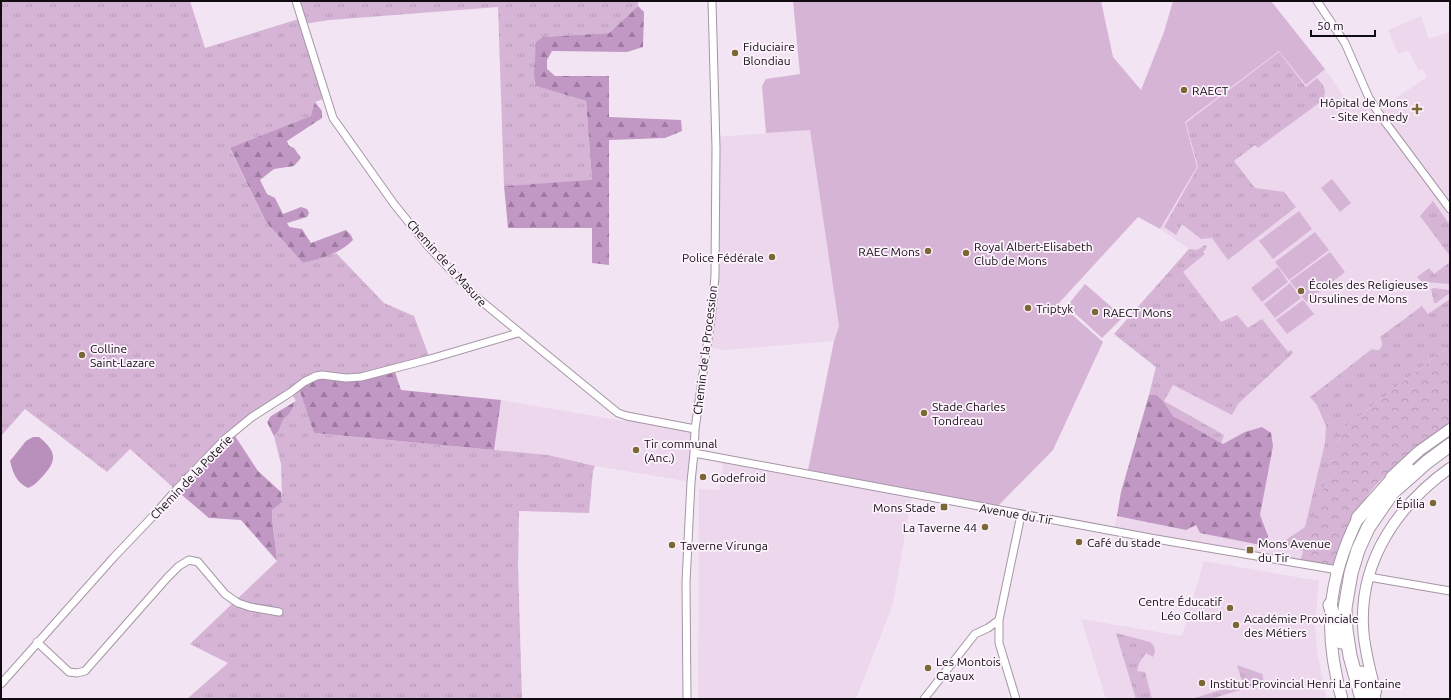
<svg xmlns="http://www.w3.org/2000/svg" width="1451" height="700" viewBox="0 0 1451 700" font-family="Ubuntu,sans-serif">
  <defs>
    <pattern id="grass-tufts" width="24" height="20" patternUnits="userSpaceOnUse"><rect width="24" height="20" fill="#d5b4d6"/><path d="M3 7l-1-3M5 7V3M7 7l1-3M15 17l-1-3M17 17v-4M19 17l1-3" fill="none" stroke="#b69ab7"/></pattern>
    <pattern id="forest-firs" width="22" height="20" patternUnits="userSpaceOnUse"><rect width="22" height="20" fill="#c197c4"/><path d="M5 1l3.5 6h-7zM16 11l3.5 6h-7z" fill="#9b7a9e"/></pattern>
    <pattern id="park-crowns" width="20" height="18" patternUnits="userSpaceOnUse"><rect width="20" height="18" fill="#d5b4d6"/><path d="M2 6a3 3 0 1 1 6 0M12 15a3 3 0 1 1 6 0" fill="none" stroke="#b69ab7"/></pattern>
  </defs>
  <rect width="100%" height="100%" fill="#f3e4f4"/>
  <!-- built -->
  <path fill="#ecd7ed" d="M 1421,16 L 1429,39 L 1450,32 L 1450,345 L 1415,372 L 1325,482 L 1299,564 L 1113,532 L 1117,516 L 1121,492 L 1143,419 L 1156,368 L 1114,334 L 1189,249 L 1160,229 L 1197,167 L 1185,122 L 1279,50 L 1306,85 L 1325,69 L 1351,107 L 1369,98 L 1380,115 L 1387,104 L 1427,77 L 1423,69 L 1419,71 L 1408,50 L 1398,54 L 1388,30 Z
    M 810,130 L 839,326 L 834,341 L 725,350 L 706,347 L 712,311 L 715,137 Z
    M 501,400 L 624,421 L 627,416 L 695,429 L 691,482 L 595,466 L 548,455 L 494,450 Z
    M 724,460 L 912,494 L 893,604 L 856,699 L 698,699 L 699,489 L 719,490 Z
    M 1204,561 L 1308,579 L 1319,580 L 1315,627 L 1318,656 L 1327,699 L 1106,699 L 1081,619 L 1182,636 Z"/>
  <!-- grass -->
  <path fill="url(#grass-tufts)" d="M 1,1 L 190,1 L 205,48 L 302,18 L 296,1 L 638,1 L 638,6 L 609,33 L 543,37 L 536,86 L 586,101 L 592,181 L 504,186 L 498,7 L 330,20 L 304,24 L 326,98 L 315,102 L 312,116 L 230,149 L 266,222 L 303,263 L 336,253 L 384,303 L 414,316 L 430,359 L 394,369 L 298,386 L 314,433 L 548,455 L 595,466 L 593,471 L 589,513 L 519,511 L 518,566 L 522,699 L 187,699 L 228,663 L 190,644 L 277,561 C 276,544 272,527 272,510 L 282,501 L 281,464 L 274,436 L 278,432 L 283,420 L 290,413 L 296,401 L 291,393 L 252,417 L 176,490 L 130,449 L 107,472 L 25,409 L 1,436 Z
    M 1279,52 L 1306,87 L 1317,78 C 1324,86 1327,90 1323,100 L 1262,145 L 1258,148 L 1255,145 L 1234,161 L 1255,188 L 1284,192 L 1296,207 L 1228,260 L 1212,238 L 1201,239 L 1182,224 L 1176,235 L 1164,227 L 1198,167 L 1186,123 Z
    M 1433,201 L 1450,225 L 1450,256 L 1420,216 Z
    M 1205,245 L 1207,247 L 1203,252 L 1205,254 L 1183,272 L 1221,322 L 1237,315 L 1248,328 L 1262,319 L 1288,352 L 1291,350 L 1293,353 L 1238,404 L 1232,415 L 1173,385 L 1164,401 L 1224,435 L 1221,443 C 1206,434 1187,426 1174,416 C 1163,409 1165,396 1149,395 L 1156,367 L 1114,334 L 1189,249 L 1197,250 Z
    M 1450,262 L 1450,284 L 1425,282 L 1421,281 L 1417,277 L 1429,268 L 1434,274 Z
    M 1433,288 L 1450,290 L 1450,293 L 1436,303 L 1434,303 L 1431,289 Z
    M 1450,299 L 1450,345 L 1343,429 L 1304,551 L 1286,547 L 1286,540 L 1305,527 L 1325,443 L 1326,426 L 1317,405 L 1310,397 L 1372,349 C 1382,353 1384,345 1380,337 L 1422,306 L 1428,314 Z
    M 1116,633 L 1150,642 L 1154,646 L 1155,652 L 1153,657 L 1146,653 L 1139,663 L 1137,671 L 1145,672 L 1152,699 L 1136,699 Z
    M 1237,665 L 1262,674 L 1264,683 L 1210,699 L 1191,699 L 1234,686 L 1234,684 L 1242,681 Z"/>
  <!-- forest -->
  <path fill="url(#forest-firs)" d="M 638,6 L 644,12 L 643,47 L 627,52 L 552,51 L 547,60 L 547,69 L 555,76 L 609,76 L 609,117 L 681,120 L 682,131 L 665,138 L 609,140 L 609,265 L 592,263 L 592,228 L 508,228 L 504,186 L 592,180 L 586,101 L 536,86 L 534,75 L 536,42 L 543,37 L 609,33 Z
    M 315,102 L 322,111 L 322,118 L 287,141 L 289,146 L 294,148 L 301,158 L 294,166 L 274,169 L 260,180 L 267,194 L 275,198 L 283,214 L 301,207 L 307,209 L 309,213 L 307,217 L 287,223 L 289,227 L 302,229 L 311,243 L 346,230 L 351,235 L 353,240 C 340,254 321,258 303,263 L 266,222 L 230,148 L 311,116 Z
    M 394,369 L 401,390 L 501,400 L 494,450 L 314,433 L 298,386 L 310,379 L 346,378 Z
    M 1149,395 L 1156,395 L 1162,400 L 1173,416 L 1223,444 L 1245,432 L 1262,427 L 1271,433 L 1273,446 L 1260,515 L 1268,536 L 1266,546 L 1200,533 L 1196,525 L 1186,530 L 1117,516 L 1121,492 Z
    M 296,401 L 290,413 L 283,420 L 278,432 L 274,436 L 267,422 L 271,416 Z
    M 233,433 L 258,471 L 281,492 L 282,502 L 272,510 C 272,528 276,544 277,561 L 241,520 L 209,518 L 176,490 Z"/>
  <!-- park -->
  <path fill="url(#park-crowns)" d="M 1450,345 L 1450,424 C 1420,447 1387,468 1365,499 C 1350,520 1340,545 1332,569 L 1299,564 L 1343,429 Z"/>
  <!-- garden -->
  <path fill="#d5b4d6" d="M 793,1 L 1101,1 L 1113,57 L 1141,90 L 1164,32 L 1173,1 L 1271,1 L 1325,69 L 1306,85 L 1279,51 L 1185,122 L 1197,167 L 1160,229 L 1138,217 L 1059,303 L 1103,342 L 1053,450 L 994,510 L 807,475 L 834,341 L 839,326 L 810,130 L 766,133 L 762,86 L 766,79 L 800,74 Z
    M 1332,179 L 1351,203 L 1340,212 L 1321,188 Z
    M 1299,211 L 1312,229 L 1273,259 L 1259,241 Z
    M 1315,232 L 1329,250 L 1289,280 L 1275,262 Z
    M 1330,252 L 1345,272 L 1306,302 L 1290,281 Z
    M 1278,267 L 1288,282 L 1262,302 L 1251,288 Z
    M 1290,283 L 1301,298 L 1275,318 L 1264,304 Z
    M 1085,284 L 1123,317 L 1102,338 L 1067,306 Z
    M 1303,300 L 1314,314 L 1287,334 L 1276,320 Z"/>
  <!-- water -->
  <path fill="#b990bc" d="M 33,437 L 39,437 C 56,451 58,460 43,476 C 38,481 34,486 28,488 C 16,482 13,473 10,461 L 26,441 Z"/>
  <g fill="none" stroke-linecap="round" stroke-linejoin="round">
    <!-- street casing -->
    <g stroke="#a496a5" stroke-width="9">
      <path id="street" d="M 296,1 L 333,118 L 394,204 L 427,245 L 475,296 L 618,413 L 627,416 L 695,429
        M 1317,1 L 1345,43 L 1369,98 L 1380,115 L 1450,209
        M 694,453 L 1156,539 L 1332,569 L 1336,573
        M 1369,577 L 1450,591
        M 37,642 L 69,672 L 77,673 L 85,671 L 167,578 L 179,566 L 189,560 L 198,562 L 225,594 L 238,603 L 250,607 L 279,612
        M 1,684 L 114,557 L 155,514 L 176,490 L 225,439 L 252,417 L 291,392 L 304,382 L 316,376 L 322,375 L 346,378 L 361,377 L 430,359 L 518,333
        M 687,699 L 686,582 L 691,482 L 694,453 L 695,429 L 712,311 L 715,276 L 716,148 L 712,1
        M 924,699 L 975,634 L 988,628 L 999,620
        M 1016,699 L 999,643 L 999,620 L 1021,515"/>
    </g>
    <!-- secondary casing -->
    <g stroke="#a496a5" stroke-width="12">
      <path id="secondary" d="M 1391,477 L 1419,451 L 1450,429
        M 1376,692 C 1370,671 1364,648 1363,626 C 1360,560 1398,505 1450,468"/>
    </g>
    <!-- primary casing -->
    <g stroke="#a496a5" stroke-width="13">
      <path id="primary" d="M 1342,699 C 1323,632 1327,581 1358,518"/>
    </g>
    <!-- highway casing -->
    <g stroke="#a496a5" stroke-width="15">
      <path id="highway" d="M 1358,518 L 1390,482 L 1409,470
        M 1330,605 L 1341,642
        M 1362,673 L 1374,699
        M 1362,699 L 1350,656 L 1346,630 L 1345,608 L 1351,573 L 1358,550 L 1368,528 L 1392,493 L 1427,462 L 1450,445"/>
    </g>
    <!-- street -->
    <use href="#street" stroke="#fff" stroke-width="7"/>
    <!-- secondary -->
    <use href="#secondary" stroke="#fff" stroke-width="10"/>
    <!-- primary -->
    <use href="#primary" stroke="#fff" stroke-width="11"/>
    <!-- highway -->
    <use href="#highway" stroke="#fff" stroke-width="13"/>
  </g>
  <!-- markers -->
  <g fill="#7b6635" stroke="#fdf3fd" stroke-width="1.5">
    <circle cx="735" cy="53" r="4"/>
    <circle cx="1184" cy="90" r="4"/>
    <path d="M1415 103h4v4h4v4h-4v4h-4v-4h-4v-4h4z"/>
    <circle cx="928" cy="251" r="4"/>
    <circle cx="966" cy="253" r="4"/>
    <circle cx="772" cy="257" r="4"/>
    <circle cx="1301" cy="291" r="4"/>
    <circle cx="1028" cy="308" r="4"/>
    <circle cx="1095" cy="312" r="4"/>
    <circle cx="82" cy="355" r="4"/>
    <circle cx="924" cy="413" r="4"/>
    <circle cx="636" cy="450" r="4"/>
    <circle cx="703" cy="477" r="4"/>
    <circle cx="1433" cy="503" r="4"/>
    <rect x="940" y="503" width="8" height="8" rx="2"/>
    <circle cx="985" cy="527" r="4"/>
    <circle cx="1079" cy="542" r="4"/>
    <circle cx="672" cy="545" r="4"/>
    <rect x="1246" y="546" width="8" height="8" rx="2"/>
    <circle cx="1230" cy="608" r="4"/>
    <circle cx="1236" cy="625" r="4"/>
    <circle cx="928" cy="668" r="4"/>
    <circle cx="1202" cy="683" r="4"/>
  </g>
  <g text-anchor="middle" dominant-baseline="central" stroke-width="3.5" stroke-linejoin="round" paint-order="stroke">
    <!-- poi labels -->
    <g font-size="12" fill="#110c11" stroke="#fdf3fd" text-anchor="start">
      <text x="743" y="46">Fiduciaire<tspan x="743" dy="14">Blondiau</tspan></text>
      <text x="1192" y="90">RAECT</text>
      <text x="1408" y="102" text-anchor="end">Hôpital de Mons<tspan x="1408" dy="14">- Site Kennedy</tspan></text>
      <text x="974" y="246">Royal Albert-Elisabeth<tspan x="974" dy="14">Club de Mons</tspan></text>
      <text x="920" y="251" text-anchor="end">RAEC Mons</text>
      <text x="764" y="257" text-anchor="end">Police Fédérale</text>
      <text x="1309" y="284">Écoles des Religieuses<tspan x="1309" dy="14">Ursulines de Mons</tspan></text>
      <text x="1036" y="308">Triptyk</text>
      <text x="1103" y="312">RAECT Mons</text>
      <text x="90" y="348">Colline<tspan x="90" dy="14">Saint-Lazare</tspan></text>
      <text x="932" y="406">Stade Charles<tspan x="932" dy="14">Tondreau</tspan></text>
      <text x="644" y="443">Tir communal<tspan x="644" dy="14">(Anc.)</tspan></text>
      <text x="711" y="477">Godefroid</text>
      <text x="1425" y="503" text-anchor="end">Épilia</text>
      <text x="936" y="507" text-anchor="end">Mons Stade</text>
      <text x="977" y="527" text-anchor="end">La Taverne 44</text>
      <text x="1087" y="542">Café du stade</text>
      <text x="1258" y="543">Mons Avenue<tspan x="1258" dy="14">du Tir</tspan></text>
      <text x="680" y="545">Taverne Virunga</text>
      <text x="1222" y="601" text-anchor="end">Centre Éducatif<tspan x="1222" dy="14">Léo Collard</tspan></text>
      <text x="1244" y="618">Académie Provinciale<tspan x="1244" dy="14">des Métiers</tspan></text>
      <text x="936" y="661">Les Montois<tspan x="936" dy="14">Cayaux</tspan></text>
      <text x="1210" y="683">Institut Provincial Henri La Fontaine</text>
    </g>
    <!-- street labels -->
    <g font-size="12" fill="#110c11" stroke="#fdf3fd">
      <text transform="translate(447 263) rotate(48)">Chemin de la Masure</text>
      <text transform="translate(705 350) rotate(-83)">Chemin de la Procession</text>
      <text transform="translate(191 477) rotate(-46)">Chemin de la Poterie</text>
      <text transform="translate(1016 514) rotate(10)">Avenue du Tir</text>
    </g>
  </g>
  <!-- border -->
  <rect width="1451" height="700" fill="none" stroke="#110c11" stroke-width="4"/>
  <!-- scale -->
  <path d="M1311 30v6h64v-6" fill="none" stroke="#110c11" stroke-width="2"/>
  <text x="1317" y="30" font-size="12" fill="#110c11" stroke="#fdf3fd" stroke-width="3" paint-order="stroke">50 m</text>
</svg>
